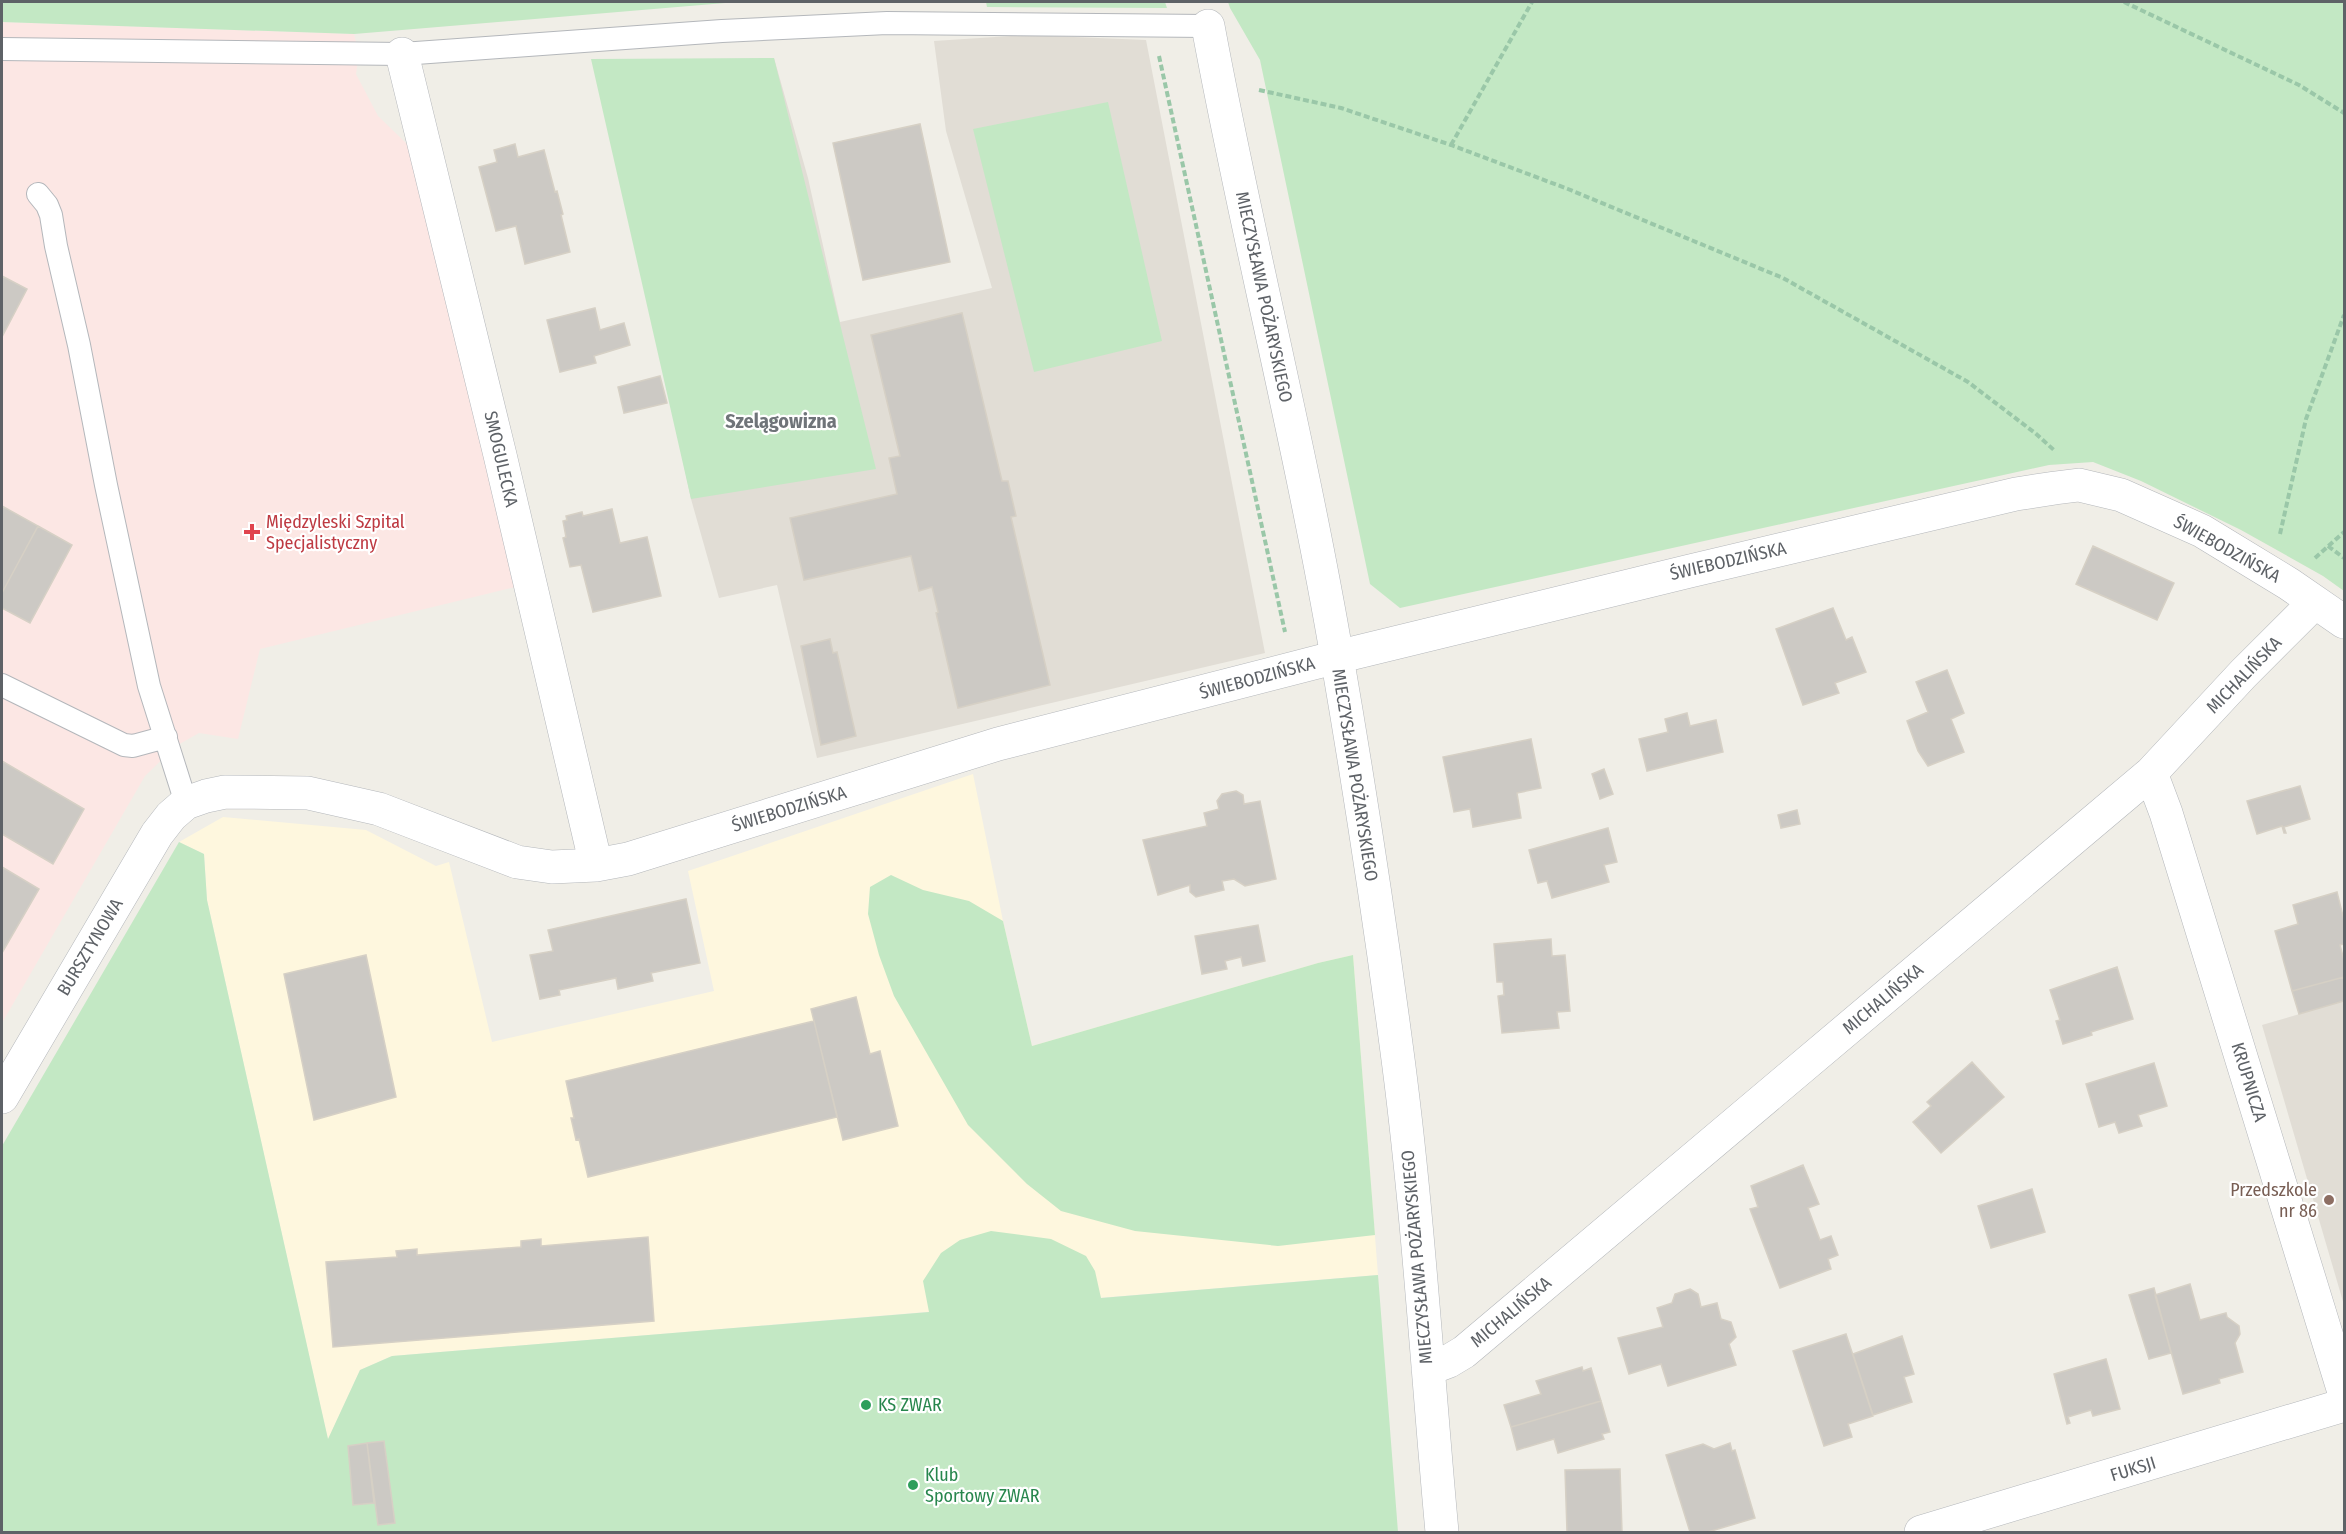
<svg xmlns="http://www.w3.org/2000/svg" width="2346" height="1534" viewBox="0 0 2346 1534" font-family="'Fira Sans Condensed',sans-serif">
  <rect width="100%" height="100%" fill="#f0eee7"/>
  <!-- commercial -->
  <path fill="#fef7de" d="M 973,774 L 1003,921 L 1032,1046 L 1318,963 L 1353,955 L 1378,1275 L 392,1356 L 360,1370 L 328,1440 L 207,900 L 204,854 L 179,842 L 223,817 L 366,830 L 436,866 L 449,862 L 492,1042 L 714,991 L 688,871 Z"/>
  <!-- education -->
  <path fill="#e1ddd5" d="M 1026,35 L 1146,40 L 1265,653 L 817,758 L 777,585 L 719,598 L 691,499 L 655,328 L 763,60 L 774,58 L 808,178 L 840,322 L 992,288 L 946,131 L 934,41 Z
    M 2344,1001 L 2344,1305 L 2262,1025 Z"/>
  <!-- medical -->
  <path fill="#fce7e4" d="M 2,22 L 354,34 L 359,54 L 356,74 L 378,116 L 409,146 L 515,587 L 260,649 L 238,739 L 199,733 L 176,746 L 145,776 L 2,1023 Z"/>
  <!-- green -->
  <path fill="#c3e8c4" d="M 2,2 L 737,2 L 354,34 L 2,22 Z
    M 986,2 L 1165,2 L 1167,8 L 987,7 Z
    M 1228,2 L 2344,2 L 2344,591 L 2323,576 L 2241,530 L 2141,481 L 2093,462 L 2049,465 L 1400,608 L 1370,584 L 1260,60 L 1230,8 Z
    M 774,58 L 876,469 L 691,499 L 591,59 Z
    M 1108,102 L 1162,341 L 1034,372 L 973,129 Z
    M 179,842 L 204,854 L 207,900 L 328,1439 L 360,1370 L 392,1356 L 929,1312 L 923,1281 L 941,1253 L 960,1240 L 991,1231 L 1051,1239 L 1086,1256 L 1095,1271 L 1101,1298 L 1378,1275 L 1398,1532 L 2,1532 L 2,1146 Z
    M 891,875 L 923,890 L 969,901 L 1003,921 L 1032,1046 L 1318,963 L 1353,955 L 1375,1235 L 1278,1246 L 1135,1231 L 1061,1211 L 1027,1184 L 968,1125 L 894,996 L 879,955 L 868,914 L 870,887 Z"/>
  <!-- building -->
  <path fill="#ccc9c4" stroke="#d6d0c5" stroke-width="1.5" d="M 920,124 L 950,262 L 863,280 L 833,143 Z
    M 515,144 L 518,157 L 544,150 L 555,192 L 557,191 L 563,214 L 561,215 L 570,252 L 525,264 L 516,226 L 496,231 L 479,167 L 497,162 L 494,150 Z
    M 2,276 L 27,289 L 2,337 Z
    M 595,308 L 600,330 L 624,323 L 630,345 L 594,356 L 596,363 L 560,372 L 547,320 Z
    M 962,313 L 1002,481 L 1008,481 L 1016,516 L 1011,517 L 1050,685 L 958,708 L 936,613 L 938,612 L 932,587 L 919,591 L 911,556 L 804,580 L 790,518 L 897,494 L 889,458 L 900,456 L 871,335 Z
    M 660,376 L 667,403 L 624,413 L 618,387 Z
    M 2,506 L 38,526 L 2,593 Z
    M 612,509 L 620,543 L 647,537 L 661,596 L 593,612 L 581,565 L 570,567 L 563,538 L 566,537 L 563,521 L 567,520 L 566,516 L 582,512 L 583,516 Z
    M 38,526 L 72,545 L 30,623 L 2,608 L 2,593 Z
    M 2093,546 L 2174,583 L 2157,620 L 2076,584 Z
    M 1833,608 L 1846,640 L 1852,637 L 1866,672 L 1835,683 L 1839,693 L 1803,705 L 1776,629 Z
    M 830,639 L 833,653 L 837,652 L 856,736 L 821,745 L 801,646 Z
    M 1947,670 L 1964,713 L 1951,719 L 1964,752 L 1928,766 L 1918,751 L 1907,721 L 1928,712 L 1916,682 Z
    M 1687,713 L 1690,726 L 1716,720 L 1723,752 L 1647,771 L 1639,739 L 1668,732 L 1665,719 Z
    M 1531,739 L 1541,788 L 1517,793 L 1521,818 L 1473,827 L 1470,809 L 1454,812 L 1443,757 Z
    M 2,761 L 84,809 L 53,864 L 2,834 Z
    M 1604,769 L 1613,794 L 1600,799 L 1592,774 Z
    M 2300,786 L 2310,819 L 2284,827 L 2286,833 L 2284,833 L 2282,826 L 2257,834 L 2247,801 Z
    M 1236,791 L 1243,795 L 1244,804 L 1260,801 L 1276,879 L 1245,886 L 1234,879 L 1222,881 L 1224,890 L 1196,897 L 1190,892 L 1190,885 L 1158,895 L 1143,840 L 1207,826 L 1204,813 L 1219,809 L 1217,801 L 1222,794 Z
    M 1797,810 L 1800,824 L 1781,828 L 1778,815 Z
    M 1608,828 L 1617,862 L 1604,865 L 1609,882 L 1552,898 L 1547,881 L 1538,883 L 1529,850 Z
    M 2,867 L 39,889 L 2,953 Z
    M 2337,892 L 2344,920 L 2344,944 L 2340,945 L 2344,960 L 2344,977 L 2292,991 L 2275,931 L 2298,924 L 2293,905 Z
    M 686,899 L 700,963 L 651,973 L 653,981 L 618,989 L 616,978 L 559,990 L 560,995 L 540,999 L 530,955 L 553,951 L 548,930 Z
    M 1258,925 L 1265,961 L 1243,966 L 1241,957 L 1225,961 L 1227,969 L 1202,974 L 1195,936 Z
    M 1551,939 L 1552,956 L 1565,955 L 1570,1011 L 1557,1012 L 1559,1028 L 1502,1033 L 1498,996 L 1504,995 L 1503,982 L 1497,982 L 1494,944 Z
    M 366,955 L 396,1097 L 314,1120 L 284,974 Z
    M 2117,967 L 2133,1019 L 2091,1032 L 2092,1035 L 2063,1044 L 2056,1021 L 2060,1020 L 2050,990 Z
    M 2344,977 L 2344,1001 L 2299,1014 L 2292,991 Z
    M 856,997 L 870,1054 L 880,1051 L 898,1126 L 843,1140 L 811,1009 Z
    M 814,1021 L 837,1117 L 588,1177 L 579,1139 L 576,1140 L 571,1118 L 574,1118 L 566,1081 Z
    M 1972,1062 L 2004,1097 L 1941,1153 L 1913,1122 L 1931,1106 L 1927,1102 Z
    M 2154,1063 L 2167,1106 L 2138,1115 L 2142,1126 L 2119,1133 L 2115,1122 L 2099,1127 L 2086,1084 Z
    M 1803,1165 L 1819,1204 L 1808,1208 L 1820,1240 L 1831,1236 L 1838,1255 L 1828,1259 L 1831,1269 L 1780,1288 L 1750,1209 L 1758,1207 L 1751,1186 Z
    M 2032,1189 L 2045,1232 L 1991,1248 L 1978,1206 Z
    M 648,1237 L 654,1321 L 333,1347 L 326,1262 L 397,1257 L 396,1251 L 417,1249 L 417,1255 L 521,1247 L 521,1241 L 541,1239 L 541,1246 Z
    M 2190,1284 L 2200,1320 L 2226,1313 L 2227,1317 L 2239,1326 L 2240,1334 L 2235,1343 L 2243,1372 L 2219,1379 L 2220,1383 L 2183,1394 L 2155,1295 Z
    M 2154,1288 L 2171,1353 L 2149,1359 L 2129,1295 Z
    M 1690,1289 L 1698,1294 L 1701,1307 L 1717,1303 L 1721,1319 L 1731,1322 L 1736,1337 L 1729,1344 L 1736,1365 L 1668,1386 L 1661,1364 L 1629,1374 L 1618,1338 L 1663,1327 L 1657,1308 L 1672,1303 L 1675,1294 Z
    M 1846,1334 L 1873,1416 L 1848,1424 L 1852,1437 L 1824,1446 L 1793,1351 Z
    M 1902,1336 L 1914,1374 L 1904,1377 L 1912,1402 L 1873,1415 L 1853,1354 Z
    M 2106,1359 L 2120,1409 L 2093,1416 L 2091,1410 L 2068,1417 L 2070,1423 L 2067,1424 L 2054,1374 Z
    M 1582,1367 L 1583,1371 L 1591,1368 L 1601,1401 L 1511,1427 L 1504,1405 L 1541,1394 L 1536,1381 Z
    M 1601,1401 L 1610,1432 L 1602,1434 L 1604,1439 L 1558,1453 L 1554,1439 L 1517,1450 L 1511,1427 Z
    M 384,1441 L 395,1523 L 378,1525 L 367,1443 Z
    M 367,1443 L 374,1503 L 353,1505 L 348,1446 Z
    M 1730,1443 L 1732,1451 L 1735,1450 L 1755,1518 L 1708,1532 L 1690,1532 L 1666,1455 L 1703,1444 L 1714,1449 Z
    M 1620,1469 L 1622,1532 L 1567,1532 L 1565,1470 Z"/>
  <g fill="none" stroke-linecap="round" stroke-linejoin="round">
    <!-- service casing -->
    <g stroke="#b4b7bb" stroke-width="24">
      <path id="service" d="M 2,49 L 402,54 L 722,31 L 887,23 L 1208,26
        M 38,194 L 47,205 L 51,215 L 56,246 L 79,345 L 106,485 L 149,686 L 186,803
        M 2,685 L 124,745 L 133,746 L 166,737"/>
    </g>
    <!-- minor casing -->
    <g stroke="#b4b7bb" stroke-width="34">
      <path id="minor" d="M 1208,26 C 1247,237 1301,446 1337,657 C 1359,785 1379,915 1396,1044 C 1418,1206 1427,1370 1442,1532
        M 402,54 L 500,455 L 596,865
        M 2151,773 L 2166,813 L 2344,1392
        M 2,1097 L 157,834 L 171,816 L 186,803 L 206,796 L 225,792 L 308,793 L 379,809 L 517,862 L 552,867 L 596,865 L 628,859 L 998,744 L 1337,657 L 1690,571 L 2016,494 L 2055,488 L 2079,485 L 2121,495 L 2202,531 L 2289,584 L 2344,622
        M 1428,1369 L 1449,1361 L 1464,1352 L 2151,773 L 2243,674 L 2315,602
        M 1921,1532 L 2344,1405"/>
    </g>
    <!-- path -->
    <path stroke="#9ac7a8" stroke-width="4" stroke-dasharray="6 3" stroke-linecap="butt" d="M 2124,2 L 2299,85 L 2344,113
      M 1159,56 L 1285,632
      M 1259,90 L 1341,108 L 1451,145 L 1568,189 L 1783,278 L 1968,382 L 2035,433 L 2055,451
      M 1451,145 L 1532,2
      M 2280,534 L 2306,419 L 2344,315
      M 2328,546 L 2344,558
      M 2315,558 L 2344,532"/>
    <!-- service -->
    <use href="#service" stroke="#fff" stroke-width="22"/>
    <!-- minor -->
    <use href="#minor" stroke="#fff" stroke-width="33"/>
  </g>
  <!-- markers -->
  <path fill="#e0444e" stroke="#fff" stroke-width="2" d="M249 523h6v6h6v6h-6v6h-6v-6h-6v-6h6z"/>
  <circle fill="#8d6e63" stroke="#fff" stroke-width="2" cx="2329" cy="1200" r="6"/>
  <g fill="#2e9e5b" stroke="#fff" stroke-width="2">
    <circle cx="866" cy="1405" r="6"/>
    <circle cx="913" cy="1485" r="6"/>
  </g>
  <g text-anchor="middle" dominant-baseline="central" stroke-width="4.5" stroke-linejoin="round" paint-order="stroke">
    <!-- street labels -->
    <g font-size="18" fill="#5e6267" stroke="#fff">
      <text transform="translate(1264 297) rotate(78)">MIECZYSŁAWA POŻARYSKIEGO</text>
      <text transform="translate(501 459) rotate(77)">SMOGULECKA</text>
      <text transform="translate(2227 549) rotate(29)">ŚWIEBODZIŃSKA</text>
      <text transform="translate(1728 561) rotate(-13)">ŚWIEBODZIŃSKA</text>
      <text transform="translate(2244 675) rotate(-46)">MICHALIŃSKA</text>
      <text transform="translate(1257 678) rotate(-15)">ŚWIEBODZIŃSKA</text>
      <text transform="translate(1355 775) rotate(81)">MIECZYSŁAWA POŻARYSKIEGO</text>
      <text transform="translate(789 809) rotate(-17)">ŚWIEBODZIŃSKA</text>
      <text transform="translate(90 947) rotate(-59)">BURSZTYNOWA</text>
      <text transform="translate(1883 999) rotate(-40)">MICHALIŃSKA</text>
      <text transform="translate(2249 1082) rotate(73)">KRUPNICZA</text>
      <text transform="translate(1417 1257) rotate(-95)">MIECZYSŁAWA POŻARYSKIEGO</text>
      <text transform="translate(1511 1312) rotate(-40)">MICHALIŃSKA</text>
      <text transform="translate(2133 1469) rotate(-17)">FUKSJI</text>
    </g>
    <!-- health labels -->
    <g font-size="18" fill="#be3a42" stroke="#fff" text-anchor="start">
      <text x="266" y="522">Międzyleski Szpital<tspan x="266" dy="21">Specjalistyczny</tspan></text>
    </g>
    <!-- education labels -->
    <g font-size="18" fill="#785e54" stroke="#fff" text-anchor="end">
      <text x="2317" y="1190">Przedszkole<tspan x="2317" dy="21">nr 86</tspan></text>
    </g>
    <!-- leisure labels -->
    <g font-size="18" fill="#27864d" stroke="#fff" text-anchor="start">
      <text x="878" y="1405">KS ZWAR</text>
      <text x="925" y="1475">Klub<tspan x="925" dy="21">Sportowy ZWAR</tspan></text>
    </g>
    <!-- neighbourhood labels -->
    <g font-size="20" font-weight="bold" fill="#6f7479" stroke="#fff">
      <text x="781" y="421">Szelągowizna</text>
    </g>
  </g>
  <!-- border -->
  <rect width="2346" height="1534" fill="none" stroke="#5e6267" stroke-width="6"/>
</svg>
